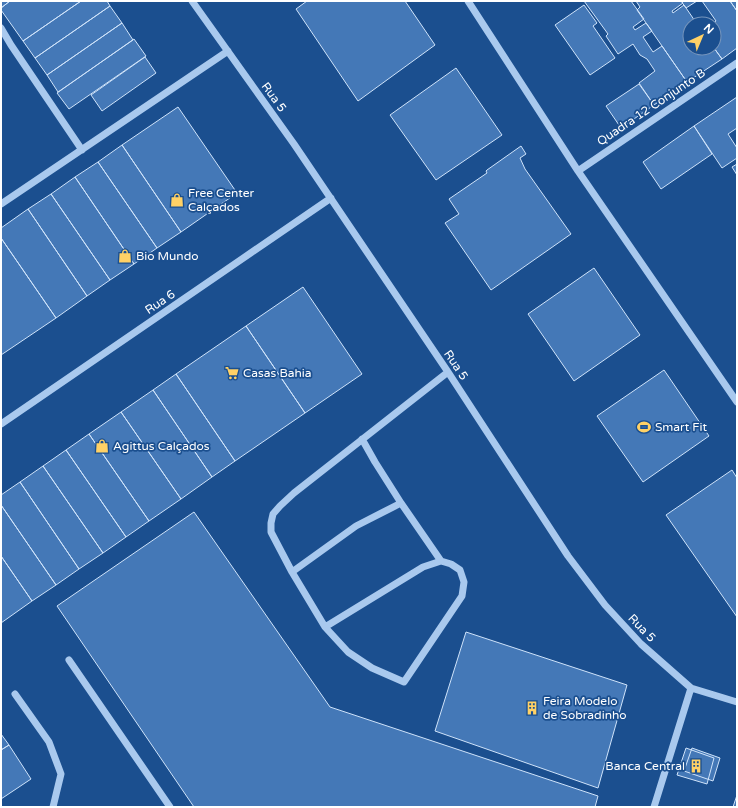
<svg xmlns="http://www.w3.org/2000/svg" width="738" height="808" viewBox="0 0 738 808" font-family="'Varela Round',sans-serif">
  <rect width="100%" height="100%" fill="#1b4f8f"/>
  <!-- building -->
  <path fill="#4478b7" stroke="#cfe3fa" d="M 1,1 L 10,1 L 1,8 Z
    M 10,1 L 81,1 L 23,41 L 1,10 L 1,8 Z
    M 81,1 L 107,1 L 110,6 L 35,58 L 23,41 Z
    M 307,1 L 405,1 L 435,45 L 358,101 L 296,9 Z
    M 584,1 L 631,1 L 644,19 L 633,27 L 635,30 L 646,23 L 652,31 L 643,37 L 653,52 L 662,46 L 687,82 L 654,105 L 639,83 L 655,71 L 647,59 L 640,55 L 633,44 L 618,54 L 606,36 L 608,34 Z
    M 636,1 L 681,1 L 683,3 L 672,11 L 673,13 L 684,5 L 697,24 L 690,24 L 690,48 L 714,48 L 722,59 L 687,82 L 637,10 L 640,7 Z
    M 681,1 L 697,1 L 686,8 Z
    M 702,1 L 730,1 L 737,11 L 737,48 L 722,59 L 714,48 L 714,24 L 712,24 L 716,21 Z
    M 730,1 L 737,1 L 737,11 Z
    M 584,5 L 597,23 L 593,26 L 615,58 L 590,75 L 555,25 Z
    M 110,6 L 122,23 L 47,75 L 35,58 Z
    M 122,23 L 133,40 L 58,92 L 47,75 Z
    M 134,39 L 146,56 L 69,109 L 57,93 Z
    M 145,57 L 156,73 L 102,111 L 91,95 Z
    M 456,68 L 502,135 L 436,180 L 390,115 Z
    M 639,84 L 654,105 L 621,128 L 606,106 Z
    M 737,97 L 737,128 L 728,134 L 737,148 L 737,158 L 722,168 L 694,126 Z
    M 178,107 L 237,193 L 181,232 L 122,145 Z
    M 694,126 L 712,154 L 661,189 L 643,162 Z
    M 122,145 L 181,232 L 157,248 L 98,162 Z
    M 521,146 L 526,154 L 520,158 L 525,169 L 571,234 L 491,290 L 445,223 L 459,214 L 449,199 L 487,173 L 486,171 L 487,170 Z
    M 98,162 L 157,248 L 134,264 L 75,177 Z
    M 737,164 L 737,175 L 732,167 Z
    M 75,177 L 134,264 L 110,280 L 51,194 Z
    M 51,194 L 110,280 L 87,296 L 28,209 Z
    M 28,209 L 87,296 L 56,318 L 1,238 L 1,228 Z
    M 1,238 L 56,318 L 1,355 Z
    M 594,268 L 640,335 L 574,381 L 528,314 Z
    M 303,287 L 362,374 L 305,413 L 246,326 Z
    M 246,326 L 305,413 L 235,461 L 176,374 Z
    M 664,370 L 709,436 L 643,482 L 597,416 Z
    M 176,374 L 235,461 L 212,477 L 153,390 Z
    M 153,390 L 212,477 L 181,499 L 121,412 Z
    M 121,412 L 181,499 L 149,521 L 89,434 Z
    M 89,434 L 149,521 L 126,537 L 66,450 Z
    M 66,450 L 126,537 L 103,553 L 43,466 Z
    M 43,466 L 103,553 L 79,569 L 20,482 Z
    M 732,470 L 737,478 L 737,617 L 666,515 Z
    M 20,482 L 79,569 L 56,585 L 1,505 L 1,495 Z
    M 1,505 L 56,585 L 32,601 L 1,556 Z
    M 194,512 L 330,707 L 598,796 L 595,807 L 194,807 L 57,606 Z
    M 1,556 L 32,601 L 1,623 Z
    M 466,632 L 627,685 L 598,788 L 435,731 Z
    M 1,734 L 9,745 L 1,750 Z
    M 9,745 L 31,779 L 1,799 L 1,750 Z
    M 686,748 L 714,758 L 707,784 L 677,775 Z
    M 692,748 L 720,758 L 713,781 L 684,771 Z
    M 737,795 L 737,807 L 733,807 Z"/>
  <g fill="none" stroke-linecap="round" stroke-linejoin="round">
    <!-- minor -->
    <path stroke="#a9c9ee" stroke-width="7" d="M 192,1 L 294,144 L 448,372 L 568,556 L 605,605 L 641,644 L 691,688 L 737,702
      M 468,1 L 578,171 L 737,402
      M 1,28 L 11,45 L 82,150
      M 578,171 L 737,63
      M 1,204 L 228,51
      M 1,424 L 331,198
      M 401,503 L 441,561
      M 292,572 L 356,526 L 401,503 L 375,462 L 362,439
      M 325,627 L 423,567 L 441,561 L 451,564 L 460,570 L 464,582 L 462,596 L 404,682 L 372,668 L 348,652 L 325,627 L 292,572 L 271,532 L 271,523 L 273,514 L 280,506 L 294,493 L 448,372
      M 69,660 L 170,807
      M 15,694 L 49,742 L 61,774 L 53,807
      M 654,807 L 691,688"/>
  </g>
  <!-- icons -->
  <defs>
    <g id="shop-bare" transform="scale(1.08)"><path d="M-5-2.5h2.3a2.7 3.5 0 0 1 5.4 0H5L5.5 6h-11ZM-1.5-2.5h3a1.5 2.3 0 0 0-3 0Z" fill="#ffd166" stroke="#1b4f8f" stroke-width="2.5" paint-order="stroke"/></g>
    <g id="supermarket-bare" transform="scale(1.08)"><path d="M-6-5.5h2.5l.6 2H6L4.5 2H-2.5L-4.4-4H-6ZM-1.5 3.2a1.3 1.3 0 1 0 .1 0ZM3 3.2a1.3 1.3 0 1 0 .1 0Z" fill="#ffd166" stroke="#1b4f8f" stroke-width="2.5" paint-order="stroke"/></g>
    <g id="stadium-bare" transform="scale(1.08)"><path d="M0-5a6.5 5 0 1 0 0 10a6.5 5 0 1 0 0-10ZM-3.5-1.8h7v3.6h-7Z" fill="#ffd166" stroke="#1b4f8f" stroke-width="2.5" paint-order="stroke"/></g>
    <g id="building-bare" transform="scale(1.08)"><path d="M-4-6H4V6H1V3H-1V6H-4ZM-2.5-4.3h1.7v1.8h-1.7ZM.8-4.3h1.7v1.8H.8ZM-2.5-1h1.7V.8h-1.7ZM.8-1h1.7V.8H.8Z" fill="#ffd166" stroke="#1b4f8f" stroke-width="2.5" paint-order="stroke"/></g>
  </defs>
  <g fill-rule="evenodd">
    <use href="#shop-bare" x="177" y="200"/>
    <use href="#shop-bare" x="125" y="256"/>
    <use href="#supermarket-bare" x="232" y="373"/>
    <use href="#stadium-bare" x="644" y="427"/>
    <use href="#shop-bare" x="102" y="446"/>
    <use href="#building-bare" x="532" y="708"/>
    <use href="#building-bare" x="696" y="766"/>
  </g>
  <g text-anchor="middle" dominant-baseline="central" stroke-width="3.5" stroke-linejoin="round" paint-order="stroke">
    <!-- street labels -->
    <g font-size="12" fill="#fff" stroke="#1b4f8f">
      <text transform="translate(274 97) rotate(54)">Rua 5</text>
      <text transform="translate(651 107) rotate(-34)">Quadra 12 Conjunto B</text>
      <text transform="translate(160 302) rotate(-34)">Rua 6</text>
      <text transform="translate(456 365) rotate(56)">Rua 5</text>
      <text transform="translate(642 628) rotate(46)">Rua 5</text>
    </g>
    <!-- poi labels -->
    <g font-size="12" fill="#fff" stroke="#1b4f8f" text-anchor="start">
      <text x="188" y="193">Free Center<tspan x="188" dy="14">Calçados</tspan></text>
      <text x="136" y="256">Bio Mundo</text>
      <text x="243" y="373">Casas Bahia</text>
      <text x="655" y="427">Smart Fit</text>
      <text x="113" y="446">Agittus Calçados</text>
      <text x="543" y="701">Feira Modelo<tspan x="543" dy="14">de Sobradinho</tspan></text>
      <text x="685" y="766" text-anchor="end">Banca Central</text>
    </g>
  </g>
  <!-- border -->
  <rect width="738" height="808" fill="none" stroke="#ffffff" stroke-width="4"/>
  <!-- north arrow -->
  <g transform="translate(702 36) rotate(44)"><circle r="19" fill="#1b4f8f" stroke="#7695bc"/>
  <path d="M0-3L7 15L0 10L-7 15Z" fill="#ffd166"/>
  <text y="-6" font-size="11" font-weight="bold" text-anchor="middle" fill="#ffffff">N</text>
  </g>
</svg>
